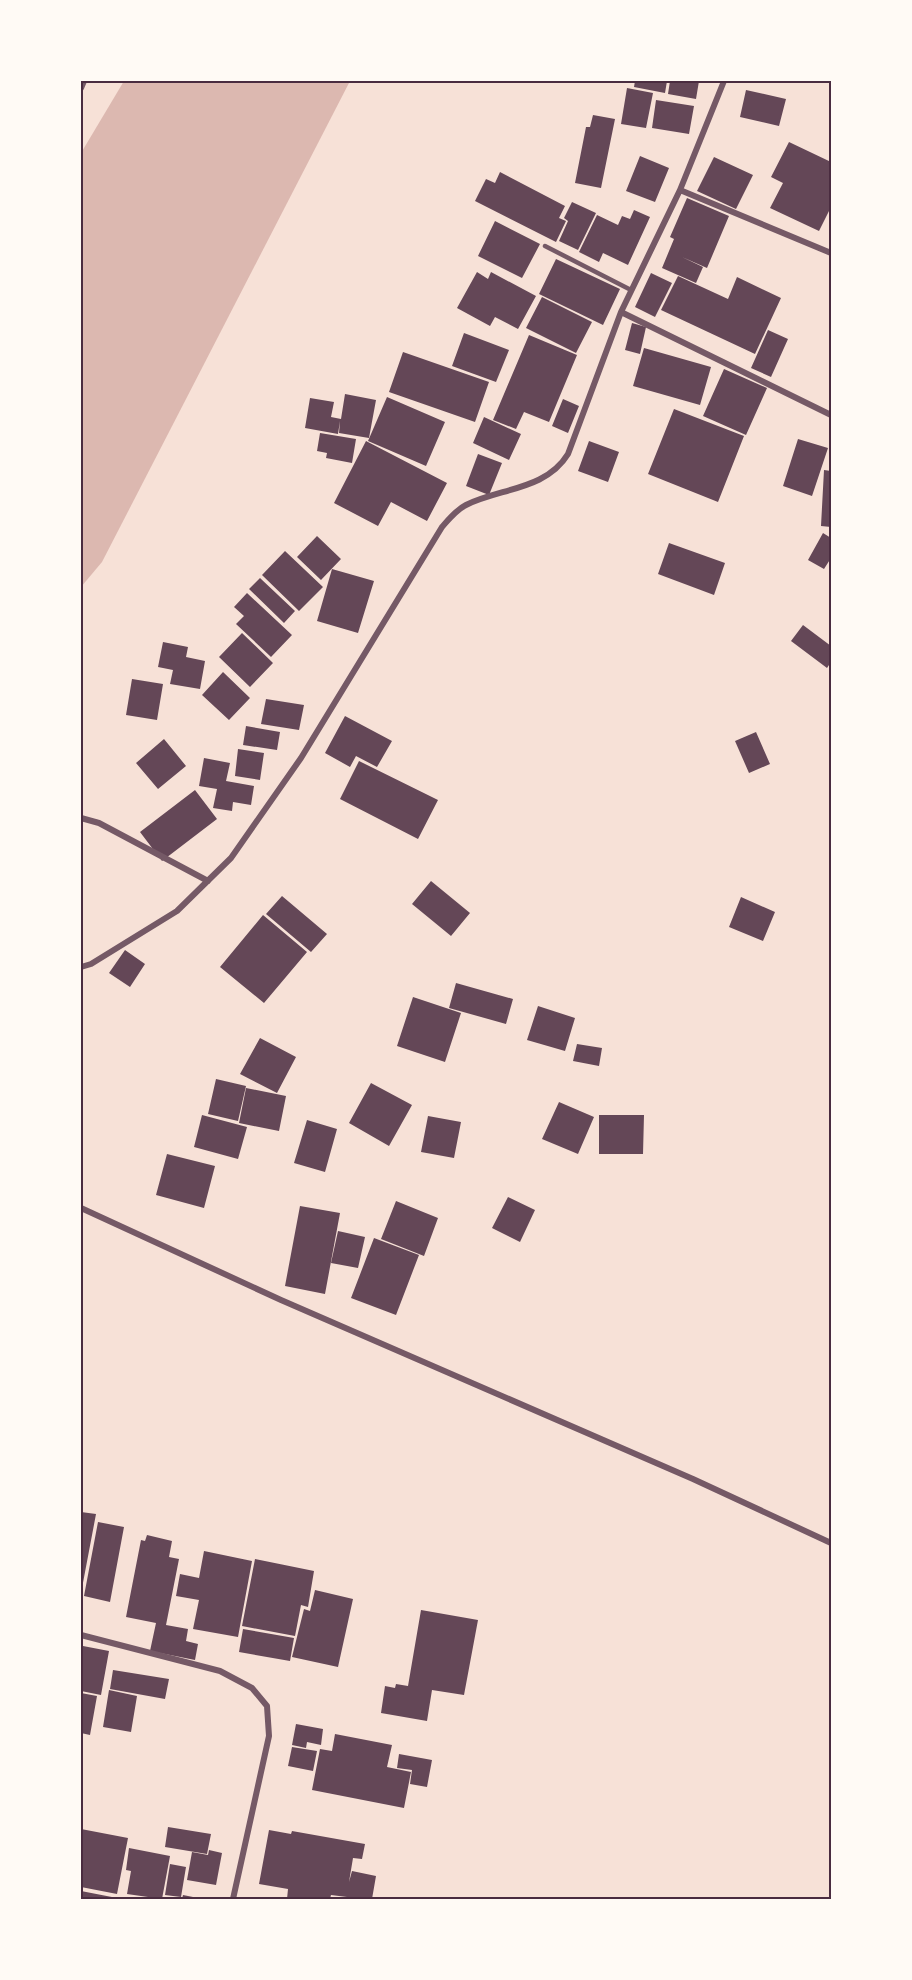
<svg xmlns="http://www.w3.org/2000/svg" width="912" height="1980" viewBox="0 0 912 1980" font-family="Montserrat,sans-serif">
  <rect width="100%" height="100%" fill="#f7e1d7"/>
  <!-- water -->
  <path fill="#dcb8b0" d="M 124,81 L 350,81 L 102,562 L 81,587 L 81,153 Z"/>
  <!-- building -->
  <path fill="#644757" d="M 635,81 L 667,81 L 665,93 L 634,87 Z
    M 670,81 L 699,81 L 696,99 L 668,94 Z
    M 627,88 L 653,93 L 646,128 L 621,124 Z
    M 746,90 L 786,99 L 779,126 L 740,117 Z
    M 656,100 L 694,106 L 689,134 L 652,128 Z
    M 593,115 L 615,119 L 601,188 L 575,183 L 586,127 L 590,127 Z
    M 789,142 L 831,162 L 831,207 L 819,231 L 770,208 L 783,183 L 771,177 Z
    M 640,156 L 669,168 L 655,202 L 626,191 Z
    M 714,157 L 753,175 L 736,209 L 697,191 Z
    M 500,172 L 565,206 L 559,218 L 566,221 L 556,242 L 475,201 L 486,179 L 495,183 Z
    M 687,198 L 729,216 L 707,268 L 682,257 L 703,267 L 696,283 L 662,268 L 674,239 L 670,237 Z
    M 572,202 L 596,213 L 578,250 L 559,241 L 568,221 L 564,218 Z
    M 634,210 L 650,217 L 628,265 L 603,253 L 599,262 L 579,252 L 597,215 L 618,225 L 622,216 L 630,219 Z
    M 495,221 L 540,244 L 522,278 L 478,256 Z
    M 556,259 L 620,289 L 603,325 L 539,294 Z
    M 477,272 L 488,279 L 491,272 L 536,296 L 518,329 L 495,317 L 490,326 L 457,308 Z
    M 651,273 L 672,283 L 655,317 L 635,307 Z
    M 678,276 L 728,299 L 737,277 L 781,298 L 755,354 L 661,310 Z
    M 542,297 L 592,322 L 576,353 L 526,328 Z
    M 632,323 L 646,327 L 640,354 L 625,350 Z
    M 768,330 L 788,339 L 771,377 L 751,368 Z
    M 464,333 L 509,350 L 496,382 L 452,366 Z
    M 529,335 L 577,355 L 549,422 L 524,412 L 516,429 L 493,420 Z
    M 644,348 L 711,367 L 700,405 L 633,386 Z
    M 403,352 L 489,382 L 475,422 L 389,392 Z
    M 724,369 L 767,388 L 746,435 L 703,416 Z
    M 345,394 L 376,400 L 369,438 L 339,433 L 340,421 L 338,434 L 305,428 L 310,398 L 334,402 L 331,417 L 341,419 Z
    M 387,397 L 445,422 L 426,466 L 368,441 Z
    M 563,399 L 579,406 L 568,433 L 552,426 Z
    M 674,409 L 744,436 L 718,502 L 648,474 Z
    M 484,417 L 521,434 L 509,460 L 473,443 Z
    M 320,433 L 356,439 L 352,463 L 326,458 L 327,453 L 317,451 Z
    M 798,439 L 828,448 L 812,496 L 783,486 Z
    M 366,441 L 447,483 L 427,521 L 391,502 L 378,526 L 334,503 Z
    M 589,441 L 619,452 L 608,482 L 578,471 Z
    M 478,454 L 502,463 L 489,495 L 466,486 Z
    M 824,470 L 831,471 L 831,527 L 821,526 Z
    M 823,533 L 831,538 L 831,558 L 824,569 L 808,560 Z
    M 317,536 L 341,559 L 321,580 L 297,557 Z
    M 669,543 L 725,563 L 714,595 L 658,574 Z
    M 285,551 L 323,587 L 299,611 L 262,575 Z
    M 332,569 L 374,581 L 358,633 L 317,621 Z
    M 260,578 L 295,611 L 284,623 L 249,589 Z
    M 247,593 L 292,635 L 271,657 L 236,624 L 244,616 L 234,607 Z
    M 803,625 L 831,646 L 831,662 L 827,668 L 791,641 Z
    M 242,633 L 273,663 L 250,687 L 219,657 Z
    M 163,642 L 188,647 L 186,657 L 205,661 L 200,689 L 170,684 L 173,670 L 158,667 Z
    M 223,672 L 250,698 L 229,720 L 202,695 Z
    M 132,679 L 163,684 L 157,720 L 126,715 Z
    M 266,699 L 304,705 L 299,730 L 261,724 Z
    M 345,716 L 392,741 L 377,767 L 356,756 L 350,767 L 325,753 Z
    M 246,726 L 280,732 L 277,750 L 243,745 Z
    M 756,732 L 770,764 L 749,773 L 735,741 Z
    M 164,739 L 186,766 L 158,789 L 136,763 Z
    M 238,749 L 264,753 L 260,780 L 235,776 Z
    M 204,758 L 230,763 L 226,781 L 254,786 L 251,805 L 233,802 L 232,811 L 213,808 L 217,789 L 199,786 Z
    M 359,761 L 438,800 L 418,839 L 340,799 Z
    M 195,790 L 217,819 L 162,861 L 140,832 Z
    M 431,881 L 470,913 L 451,936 L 412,904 Z
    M 282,896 L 327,934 L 311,952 L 266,914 Z
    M 741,897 L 775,912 L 763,941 L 729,927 Z
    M 263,915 L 307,952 L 264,1003 L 220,967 Z
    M 125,950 L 145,964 L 130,987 L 109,973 Z
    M 456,983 L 513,999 L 506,1024 L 449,1008 Z
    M 413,997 L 461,1013 L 445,1062 L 397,1046 Z
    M 538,1006 L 575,1018 L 565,1051 L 527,1040 Z
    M 260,1038 L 296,1057 L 277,1093 L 240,1074 Z
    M 577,1044 L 602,1048 L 599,1066 L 573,1061 Z
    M 216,1079 L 246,1086 L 238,1121 L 208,1114 Z
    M 371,1083 L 412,1105 L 389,1146 L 349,1123 Z
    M 246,1088 L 286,1096 L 279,1131 L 239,1123 Z
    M 559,1102 L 594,1117 L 578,1154 L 542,1139 Z
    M 202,1115 L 247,1127 L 238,1159 L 194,1147 Z
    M 599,1115 L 644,1115 L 643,1154 L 599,1154 Z
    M 428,1116 L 461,1122 L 454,1158 L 421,1152 Z
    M 307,1120 L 337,1129 L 325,1172 L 294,1163 Z
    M 167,1154 L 215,1166 L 204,1208 L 156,1195 Z
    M 508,1197 L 535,1210 L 520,1242 L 492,1228 Z
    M 396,1201 L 438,1218 L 424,1256 L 381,1239 Z
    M 300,1206 L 340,1213 L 325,1294 L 285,1286 Z
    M 338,1231 L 365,1237 L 358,1268 L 331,1263 Z
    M 374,1238 L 419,1255 L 396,1315 L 351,1298 Z
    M 81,1512 L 96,1514 L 82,1588 L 81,1588 Z
    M 98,1522 L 124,1527 L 110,1602 L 84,1596 Z
    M 147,1535 L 172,1541 L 169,1557 L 179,1559 L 166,1625 L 188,1629 L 186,1641 L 198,1644 L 195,1660 L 150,1651 L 156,1623 L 126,1617 L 141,1540 L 145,1541 Z
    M 204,1551 L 252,1561 L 238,1637 L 193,1629 L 199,1600 L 176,1596 L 180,1574 L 199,1578 Z
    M 255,1559 L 314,1571 L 308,1607 L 301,1605 L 295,1636 L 242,1626 Z
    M 315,1590 L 353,1599 L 338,1667 L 292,1657 L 304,1609 L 310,1611 Z
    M 421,1610 L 478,1620 L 464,1695 L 432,1690 L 427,1721 L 381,1713 L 385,1686 L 395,1688 L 396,1684 L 408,1686 Z
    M 243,1629 L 294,1638 L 290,1661 L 239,1652 Z
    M 83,1646 L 109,1651 L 101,1695 L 81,1691 Z
    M 113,1670 L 169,1679 L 165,1699 L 110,1689 Z
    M 109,1690 L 137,1696 L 131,1732 L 103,1727 Z
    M 81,1693 L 97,1696 L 90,1735 L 81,1733 Z
    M 296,1724 L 323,1729 L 321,1745 L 307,1742 L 306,1748 L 292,1745 Z
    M 335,1734 L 392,1745 L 387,1767 L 411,1772 L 404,1808 L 312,1790 L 320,1749 L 332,1751 Z
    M 292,1747 L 317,1751 L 313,1771 L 288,1766 Z
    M 399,1754 L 432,1760 L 427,1787 L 410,1784 L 412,1770 L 397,1768 Z
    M 168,1827 L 211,1834 L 207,1854 L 165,1847 Z
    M 81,1829 L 128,1838 L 117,1894 L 81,1887 Z
    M 269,1830 L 291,1834 L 292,1831 L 365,1844 L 362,1859 L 353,1858 L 349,1882 L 352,1871 L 376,1876 L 372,1899 L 346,1899 L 347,1897 L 331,1895 L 330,1899 L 287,1899 L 288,1889 L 259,1884 Z
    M 129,1848 L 170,1856 L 162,1899 L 127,1894 L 131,1871 L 126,1870 Z
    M 209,1850 L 222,1853 L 216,1885 L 187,1880 L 192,1852 L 208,1855 Z
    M 170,1864 L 186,1867 L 181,1897 L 165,1895 Z
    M 81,1891 L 117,1898 L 117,1899 L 81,1899 Z
    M 183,1895 L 198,1898 L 198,1899 L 182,1899 Z"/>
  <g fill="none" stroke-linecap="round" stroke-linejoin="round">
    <!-- service -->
    <path stroke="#755966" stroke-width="4.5" d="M 545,246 L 631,290"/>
    <!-- minor -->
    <path stroke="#755966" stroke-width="6" d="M 81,88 L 84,81
      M 680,190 L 831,253
      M 621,312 L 831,415
      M 81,818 L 99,823 L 208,881
      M 81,967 L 91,964 L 177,911 L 231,858 L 301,758 L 442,527 C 449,519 456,510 466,505 C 500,488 546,490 568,454 L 621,312 L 680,190 L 724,81
      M 81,1208 L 281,1300 L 693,1479 L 831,1543
      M 81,1635 L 220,1671 L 252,1688 L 267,1706 L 269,1736 L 233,1899"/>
  </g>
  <!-- border -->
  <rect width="912" height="1980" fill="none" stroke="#fffaf5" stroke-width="165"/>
  <rect x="82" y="82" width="748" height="1816" fill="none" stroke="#4a2c40" stroke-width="2"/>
</svg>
